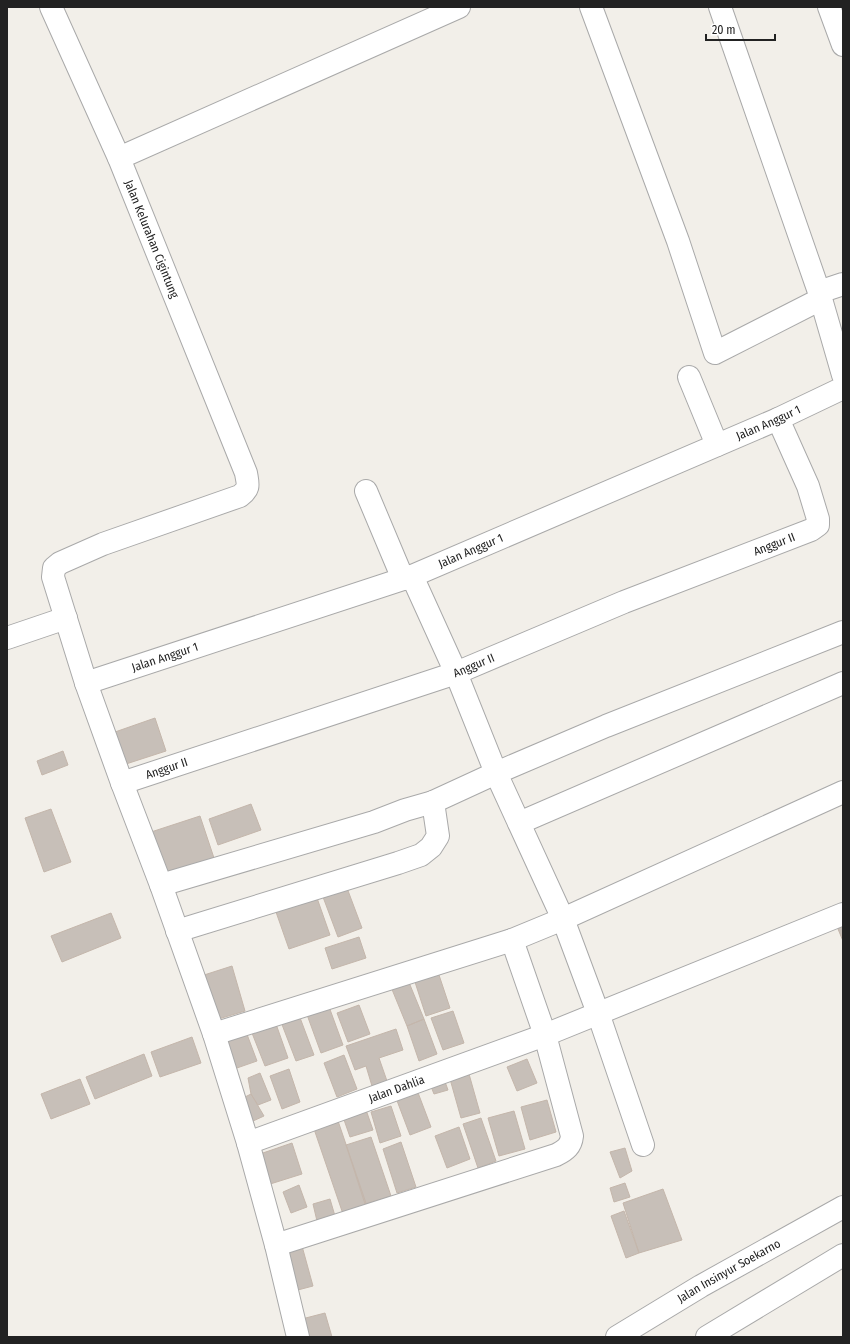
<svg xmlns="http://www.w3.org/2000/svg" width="850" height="1344" viewBox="0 0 850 1344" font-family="'Fira Sans Condensed',sans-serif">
  <rect width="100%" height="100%" fill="#f2efe9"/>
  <!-- building -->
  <path fill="#c7bfb8" stroke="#c4b6ab" d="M 155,718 L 166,751 L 126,764 L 115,732 Z
    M 63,751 L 68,765 L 42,775 L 37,761 Z
    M 251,804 L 261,830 L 218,845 L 209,819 Z
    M 51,809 L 71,862 L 44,872 L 25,818 Z
    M 200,816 L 214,858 L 162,875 L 148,833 Z
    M 347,888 L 362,928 L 338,937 L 323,897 Z
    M 317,898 L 330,935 L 289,949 L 276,912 Z
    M 111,913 L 121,938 L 62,962 L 51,936 Z
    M 843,925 L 843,941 L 838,929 Z
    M 359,937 L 366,958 L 332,969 L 325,948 Z
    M 232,966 L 245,1011 L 215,1020 L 201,976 Z
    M 438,972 L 450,1008 L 426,1016 L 414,979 Z
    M 408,980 L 424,1019 L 407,1026 L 391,987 Z
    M 328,1004 L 343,1045 L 321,1053 L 306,1012 Z
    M 359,1005 L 370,1034 L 348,1042 L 337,1013 Z
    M 453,1011 L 464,1043 L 443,1050 L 431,1018 Z
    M 299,1015 L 314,1055 L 296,1061 L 281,1022 Z
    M 424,1019 L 437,1054 L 419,1061 L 407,1026 Z
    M 276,1024 L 288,1058 L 265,1066 L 252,1033 Z
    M 245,1029 L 257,1061 L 234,1069 L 222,1037 Z
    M 396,1029 L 403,1050 L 379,1058 L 387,1081 L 372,1086 L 366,1066 L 355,1070 L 346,1046 Z
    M 192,1037 L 201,1063 L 160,1077 L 151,1052 Z
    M 144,1054 L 152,1076 L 95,1099 L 86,1077 Z
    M 344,1055 L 357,1089 L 337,1097 L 324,1063 Z
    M 527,1059 L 537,1083 L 517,1091 L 507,1067 Z
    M 289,1069 L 300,1102 L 282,1109 L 270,1076 Z
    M 260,1073 L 271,1100 L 258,1105 L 251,1094 L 248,1078 Z
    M 469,1074 L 480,1113 L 461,1118 L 450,1079 Z
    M 80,1079 L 90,1104 L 51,1119 L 41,1094 Z
    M 444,1079 L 448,1090 L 434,1094 L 430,1084 Z
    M 417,1090 L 431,1127 L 410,1135 L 396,1098 Z
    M 251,1094 L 264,1116 L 253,1121 L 243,1098 Z
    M 547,1100 L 556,1132 L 530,1140 L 521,1107 Z
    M 391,1106 L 401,1136 L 380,1143 L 371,1112 Z
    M 365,1107 L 373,1130 L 350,1137 L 342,1114 Z
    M 514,1111 L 525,1149 L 499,1156 L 488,1118 Z
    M 337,1118 L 367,1206 L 343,1214 L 313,1126 Z
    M 481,1118 L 496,1161 L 478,1168 L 463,1124 Z
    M 459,1127 L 470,1159 L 447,1168 L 435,1136 Z
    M 371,1137 L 391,1196 L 365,1204 L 346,1145 Z
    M 401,1142 L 416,1187 L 397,1193 L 383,1149 Z
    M 292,1143 L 302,1174 L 267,1185 L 257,1155 Z
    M 625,1148 L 632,1171 L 620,1178 L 610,1152 Z
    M 625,1183 L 630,1197 L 614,1202 L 610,1188 Z
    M 299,1185 L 307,1207 L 291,1213 L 283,1192 Z
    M 663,1189 L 682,1240 L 639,1253 L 623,1203 Z
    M 330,1199 L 335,1216 L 317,1221 L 313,1204 Z
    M 624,1211 L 639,1253 L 626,1258 L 611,1216 Z
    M 302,1246 L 313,1286 L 294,1291 L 283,1251 Z
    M 325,1313 L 332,1337 L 303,1337 L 298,1320 Z"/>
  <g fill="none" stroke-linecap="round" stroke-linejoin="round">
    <!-- minor casing -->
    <g stroke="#a9a9a9" stroke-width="24">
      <g id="minor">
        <path id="s1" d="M 51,7 L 119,158 L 246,473 C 248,485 250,488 240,496 L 103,544 L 60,563 L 54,568 L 53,577 L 86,683 L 122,783 L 161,885 L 214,1034 L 248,1143 L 276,1245 L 298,1337"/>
        <path d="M 591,7 L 678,241 L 715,353 L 821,299"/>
        <path d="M 720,7 L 819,292 L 843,375"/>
        <path d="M 829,7 L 843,45"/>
        <path d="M 119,158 L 459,7"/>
        <path d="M 819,292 L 843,284"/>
        <path d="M 689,377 L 717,445"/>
        <path d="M 366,491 L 403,579"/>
        <path d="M 412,576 L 456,673 L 496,773 L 563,919 L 598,1013 L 643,1145"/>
        <path d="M 7,638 L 66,618"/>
        <path id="s2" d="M 86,683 L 412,576 L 778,419 L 843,388"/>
        <path id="s3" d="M 122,783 L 456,673 L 624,602 L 811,530 L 818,525 L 818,519 L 808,486 L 778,419"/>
        <path d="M 519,823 L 843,683"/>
        <path d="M 161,885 L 374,822 L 405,810 L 433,802 L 496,773 L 606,726 L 843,632"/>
        <path d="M 177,931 L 398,863 L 421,855 L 431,847 L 438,836 L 433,802"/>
        <path d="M 214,1034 L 512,940 L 563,919 L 843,792"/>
        <path id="s4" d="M 248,1143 L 545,1035 L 843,914"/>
        <path d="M 276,1245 L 556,1155 C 566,1150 571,1146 572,1136 L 545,1035 L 512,940"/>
        <path id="s5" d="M 617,1337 L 701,1286 L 843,1207"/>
        <path d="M 707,1337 L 843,1255"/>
      </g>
    </g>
    <!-- minor -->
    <use href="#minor" stroke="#fff" stroke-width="22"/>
  </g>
  <g text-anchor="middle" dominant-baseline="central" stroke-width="4" stroke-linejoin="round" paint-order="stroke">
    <!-- street labels -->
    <g font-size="12" fill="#222" stroke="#fff">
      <text stroke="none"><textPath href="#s1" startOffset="253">Jalan Kelurahan Cigintung</textPath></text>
      <text stroke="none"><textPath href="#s2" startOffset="731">Jalan Anggur 1</textPath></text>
      <text stroke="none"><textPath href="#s3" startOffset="695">Anggur II</textPath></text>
      <text stroke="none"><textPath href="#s2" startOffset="407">Jalan Anggur 1</textPath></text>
      <text stroke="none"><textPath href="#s2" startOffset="83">Jalan Anggur 1</textPath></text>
      <text stroke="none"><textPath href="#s3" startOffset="371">Anggur II</textPath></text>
      <text stroke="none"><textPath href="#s3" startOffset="47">Anggur II</textPath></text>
      <text stroke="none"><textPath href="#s4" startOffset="158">Jalan Dahlia</textPath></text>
      <text stroke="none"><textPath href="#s5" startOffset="130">Jalan Insinyur Soekarno</textPath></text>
    </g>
  </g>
  <!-- border -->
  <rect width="850" height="1344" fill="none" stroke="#222222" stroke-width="16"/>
  <!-- scale -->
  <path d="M706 34v6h69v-6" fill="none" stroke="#222222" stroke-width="2"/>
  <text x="712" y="34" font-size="12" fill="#222222" stroke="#ffffff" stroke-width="3" paint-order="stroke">20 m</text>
</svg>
